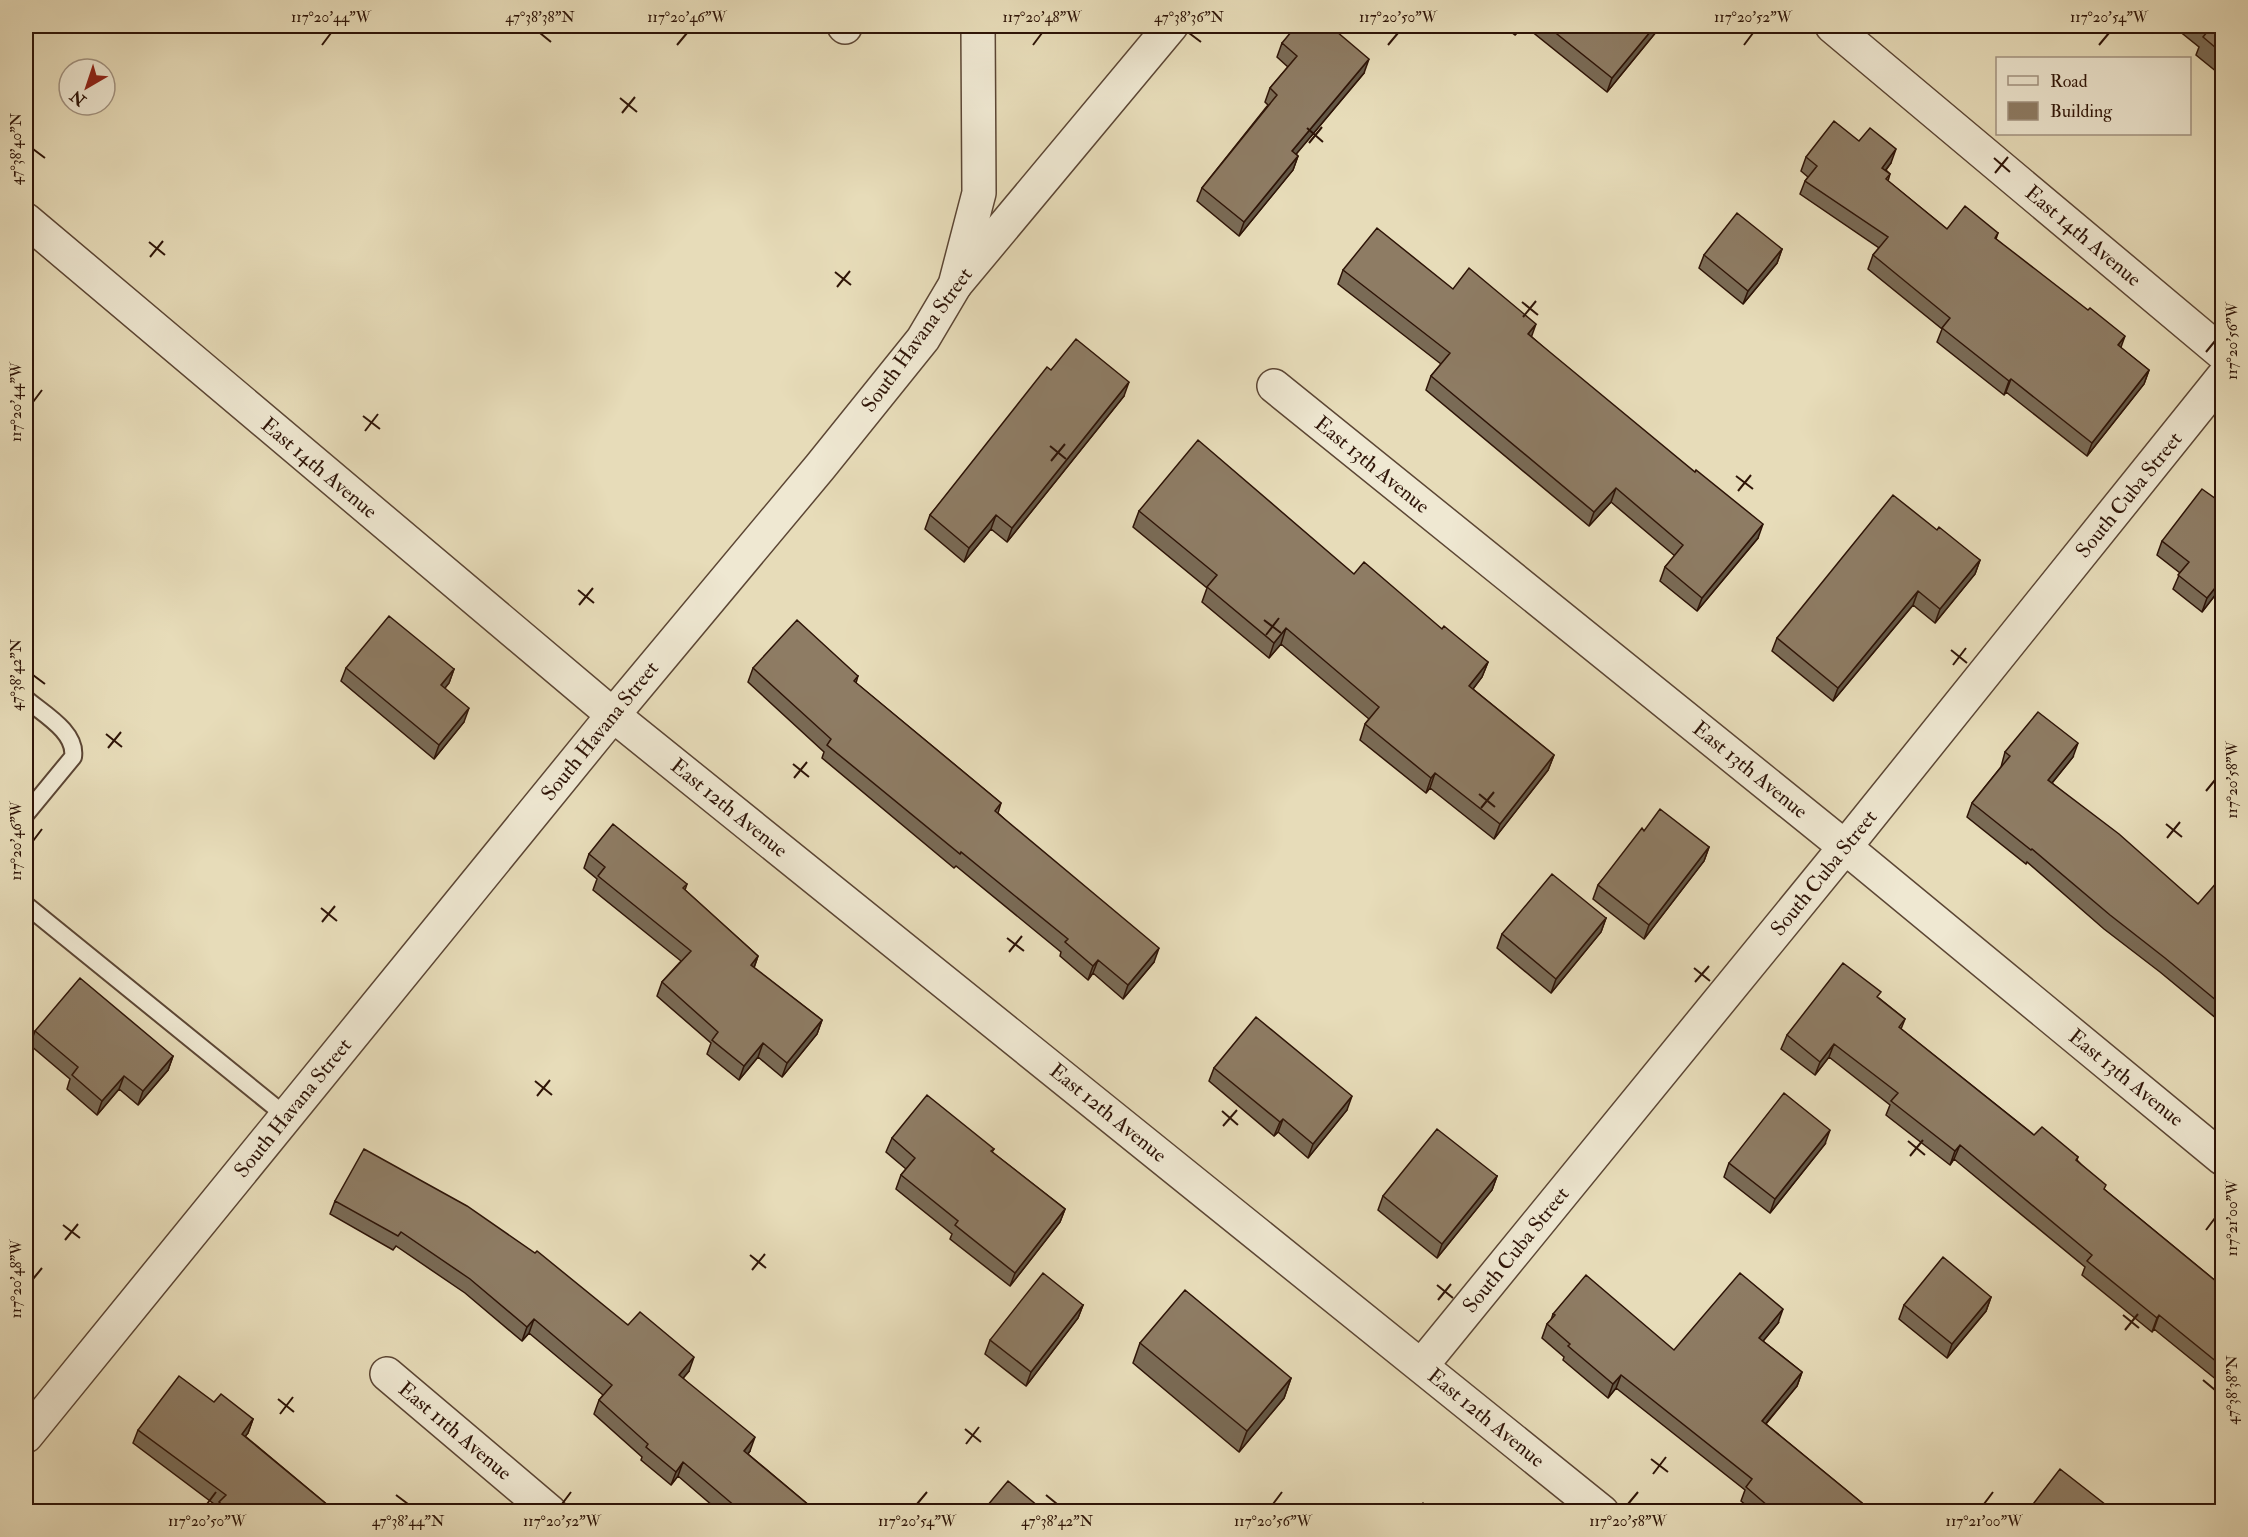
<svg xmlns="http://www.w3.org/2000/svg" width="2248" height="1537" viewBox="0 0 2248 1537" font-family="'IM FELL Double Pica',serif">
  <rect width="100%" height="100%" fill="#e7dcb9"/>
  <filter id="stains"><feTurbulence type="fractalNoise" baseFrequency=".00333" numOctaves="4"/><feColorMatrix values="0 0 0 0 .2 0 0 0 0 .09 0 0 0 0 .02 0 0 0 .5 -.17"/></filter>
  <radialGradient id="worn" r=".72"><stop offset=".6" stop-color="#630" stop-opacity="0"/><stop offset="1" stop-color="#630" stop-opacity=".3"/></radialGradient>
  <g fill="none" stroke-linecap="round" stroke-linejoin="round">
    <!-- service casing -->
    <g stroke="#5c4634" stroke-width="20">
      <path id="service" d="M 26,699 C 42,713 77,732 73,757 L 26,814
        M 26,905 L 286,1116"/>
    </g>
    <!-- minor casing -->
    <g stroke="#5c4634" stroke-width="36">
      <path id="minor" d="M 844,26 L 845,27
        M 1832,26 L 2222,353
        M 26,220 L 613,715 L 1602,1512
        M 955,285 L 1171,26
        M 1274,386 L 1845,847 L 2222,1158
        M 1422,1365 L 1845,847 L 2222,378
        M 387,1374 L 550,1512
        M 26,1436 L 613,715"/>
    </g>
    <!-- tertiary casing -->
    <g stroke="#5c4634" stroke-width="36">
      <path id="tertiary" d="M 613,715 L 820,467 L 923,339 L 955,285 L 979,193 L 978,26"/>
    </g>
    <!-- service -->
    <use href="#service" stroke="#efe8d2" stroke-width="16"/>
    <!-- minor -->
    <use href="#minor" stroke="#efe8d2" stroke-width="33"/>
    <!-- tertiary -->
    <use href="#tertiary" stroke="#efe8d2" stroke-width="33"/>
  </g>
  <!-- wall -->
  <path fill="#7a6b56" stroke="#2e1407" stroke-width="1.5" d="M 1503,26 L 1523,26 L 1515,35 Z
    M 1525,26 L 1661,26 L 1607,92 Z
    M 2173,26 L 2223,26 L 2223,77 L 2196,55 L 2199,47 Z
    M 1282,43 L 1364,73 L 1296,154 L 1298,156 L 1293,170 L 1239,236 L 1197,201 L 1202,188 L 1268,105 L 1265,102 L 1270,88 L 1288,67 L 1277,57 Z
    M 1859,141 L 1891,163 L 1886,170 L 1890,174 L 1888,181 L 1947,229 L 1998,233 L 1996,239 L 2121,348 L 2149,370 L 2144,384 L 2087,456 L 2006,392 L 2004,395 L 1937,342 L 1942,329 L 1868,269 L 1873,255 L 1879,248 L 1800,194 L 1805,181 L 1808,177 L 1801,171 L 1806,157 Z
    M 2223,231 L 2223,246 L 2218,243 Z
    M 1782,249 L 1777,263 L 1743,304 L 1699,268 L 1704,255 Z
    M 1343,270 L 1453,289 L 1532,337 L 1758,538 L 1697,611 L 1660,581 L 1665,567 L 1675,556 L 1611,502 L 1589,526 L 1426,390 L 1431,376 L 1441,364 L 1338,284 Z
    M 1051,370 L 1124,396 L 1007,542 L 991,529 L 964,562 L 925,529 L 930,515 Z
    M 2223,504 L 2223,585 L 2202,612 L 2173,589 L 2180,573 L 2157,555 L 2162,541 Z
    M 1139,511 L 1354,574 L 1442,629 L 1488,662 L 1482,677 L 1473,689 L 1554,755 L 1548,770 L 1494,839 L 1430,788 L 1426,793 L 1360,740 L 1365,724 L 1369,719 L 1281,644 L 1269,658 L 1202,602 L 1207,588 L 1133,527 Z
    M 1937,530 L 1980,560 L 1975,574 L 1935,623 L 1913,605 L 1833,701 L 1772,651 L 1777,638 Z
    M 346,668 L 454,669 L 449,683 L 445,688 L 464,722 L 434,759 L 341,681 Z
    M 753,668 L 858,676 L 856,683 L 1001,803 L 998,813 L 1154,962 L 1123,999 L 1093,973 L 1088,980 L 1060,956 L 1061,952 L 956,866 L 954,868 L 822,758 L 824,752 L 748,682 Z
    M 2005,752 L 2073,757 L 2052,783 L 2198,904 L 2223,884 L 2223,1024 L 2160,972 L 2104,929 L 2027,862 L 2026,864 L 1967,817 L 1972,803 L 2001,767 Z
    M 1644,831 L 1709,847 L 1704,861 L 1644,939 L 1593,899 L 1598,885 Z
    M 589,854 L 687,884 L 685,890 L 758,956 L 754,968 L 822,1020 L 817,1034 L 782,1077 L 758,1057 L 739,1080 L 707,1054 L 711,1043 L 657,996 L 662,982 L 681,961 L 593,890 L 597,879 L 584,868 Z
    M 1606,918 L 1601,932 L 1551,993 L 1497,948 L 1502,934 Z
    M 1879,998 L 1905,1019 L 1901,1029 L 2034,1135 L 2078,1157 L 2077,1160 L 2105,1190 L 2223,1287 L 2223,1385 L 2154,1329 L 2152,1332 L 2082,1275 L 2085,1267 L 1954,1159 L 1950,1165 L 1886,1115 L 1890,1105 L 1829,1057 L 1815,1075 L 1781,1049 L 1787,1035 Z
    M 35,1031 L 173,1056 L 168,1070 L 138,1105 L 119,1089 L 97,1115 L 67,1089 L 70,1079 L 30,1045 Z
    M 1214,1068 L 1347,1110 L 1308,1158 L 1278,1132 L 1274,1136 L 1209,1081 Z
    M 892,1138 L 994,1149 L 992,1152 L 1065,1209 L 1060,1222 L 1010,1286 L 950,1239 L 952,1234 L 896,1189 L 901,1175 L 906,1169 L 886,1152 Z
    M 1825,1144 L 1770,1213 L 1724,1177 L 1729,1163 Z
    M 1497,1176 L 1492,1190 L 1437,1258 L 1378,1210 L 1383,1196 Z
    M 335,1201 L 628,1325 L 689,1371 L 683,1378 L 750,1451 L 748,1454 L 817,1512 L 720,1512 L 678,1476 L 671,1485 L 641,1460 L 642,1457 L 594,1414 L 599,1400 L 603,1395 L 529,1333 L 522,1341 L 465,1293 L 396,1246 L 393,1250 L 330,1214 Z
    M 1991,1297 L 1986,1311 L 1947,1358 L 1899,1319 L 1904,1305 Z
    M 1083,1305 L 1078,1318 L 1026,1386 L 985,1354 L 990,1340 Z
    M 1553,1314 L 1674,1350 L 1778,1323 L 1763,1341 L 1802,1372 L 1797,1386 L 1766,1424 L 1873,1512 L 1754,1512 L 1741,1501 L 1745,1490 L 1616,1388 L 1608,1398 L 1563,1360 L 1564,1357 L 1542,1338 L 1547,1324 L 1551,1320 Z
    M 1140,1343 L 1291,1378 L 1284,1398 L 1239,1452 L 1133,1363 Z
    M 214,1402 L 253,1419 L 248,1433 L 245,1436 L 336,1512 L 216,1512 L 218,1507 L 133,1443 L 138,1430 Z"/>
  <!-- shaded-wall -->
  <path fill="#635746" stroke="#2e1407" stroke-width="1.5" d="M 1518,26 L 1523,26 L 1515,35 Z
    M 1655,26 L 1661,26 L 1607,92 L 1612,78 Z
    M 1369,59 L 1364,73 L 1287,165 L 1292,151 Z
    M 1896,149 L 1891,163 L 1877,181 L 1882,168 Z
    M 1298,156 L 1293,170 L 1239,236 L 1244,222 Z
    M 1782,249 L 1777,263 L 1743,304 L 1748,291 Z
    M 1536,324 L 1531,338 L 1528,334 Z
    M 2125,336 L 2120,350 L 2118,345 Z
    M 2149,370 L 2144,384 L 2087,456 L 2092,443 Z
    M 2011,379 L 2006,392 L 2004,395 L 2009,381 Z
    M 1129,382 L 1124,396 L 1007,542 L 1012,528 Z
    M 1616,488 L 1611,502 L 1589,526 L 1594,512 Z
    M 996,515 L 991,529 L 964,562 L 969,548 Z
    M 1763,524 L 1758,538 L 1697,611 L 1702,598 Z
    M 1980,560 L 1975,574 L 1935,623 L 1940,609 Z
    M 2223,578 L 2223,585 L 2202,612 L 2207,598 Z
    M 1918,591 L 1913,605 L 1833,701 L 1838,688 Z
    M 1286,628 L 1281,644 L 1269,658 L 1274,643 Z
    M 1488,662 L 1482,677 L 1463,702 L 1469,686 Z
    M 454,669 L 449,683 L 436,699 L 441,685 Z
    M 469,708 L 464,722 L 434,759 L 439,745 Z
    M 2078,743 L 2073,757 L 2043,794 L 2048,780 Z
    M 1554,755 L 1548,770 L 1494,839 L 1500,824 Z
    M 1435,773 L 1430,788 L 1426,793 L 1431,778 Z
    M 1709,847 L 1704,861 L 1644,939 L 1649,925 Z
    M 1606,918 L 1601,932 L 1551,993 L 1556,979 Z
    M 1159,948 L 1154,962 L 1123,999 L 1128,985 Z
    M 758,956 L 753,970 L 751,965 Z
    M 1098,960 L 1093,973 L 1088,980 L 1093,966 Z
    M 822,1020 L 817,1034 L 782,1077 L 787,1063 Z
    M 763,1043 L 758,1057 L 739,1080 L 744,1066 Z
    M 1834,1044 L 1829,1057 L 1815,1075 L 1820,1062 Z
    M 173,1056 L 168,1070 L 138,1105 L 143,1091 Z
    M 124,1076 L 119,1089 L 97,1115 L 102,1101 Z
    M 1352,1096 L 1347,1110 L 1308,1158 L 1313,1144 Z
    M 1283,1119 L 1278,1132 L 1274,1136 L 1280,1122 Z
    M 1830,1130 L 1825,1144 L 1770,1213 L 1775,1199 Z
    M 1960,1145 L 1954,1159 L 1950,1165 L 1955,1151 Z
    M 1497,1176 L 1492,1190 L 1437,1258 L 1442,1244 Z
    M 1065,1209 L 1060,1222 L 1010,1286 L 1015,1273 Z
    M 1991,1297 L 1986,1311 L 1947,1358 L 1952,1344 Z
    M 1083,1305 L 1078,1318 L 1026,1386 L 1031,1372 Z
    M 1783,1309 L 1778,1323 L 1754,1352 L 1759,1338 Z
    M 2159,1315 L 2154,1329 L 2152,1332 L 2157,1318 Z
    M 534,1319 L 529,1333 L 522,1341 L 527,1327 Z
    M 694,1357 L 689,1371 L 674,1389 L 679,1375 Z
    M 1802,1372 L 1797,1386 L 1757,1434 L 1762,1421 Z
    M 1621,1375 L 1616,1388 L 1608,1398 L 1613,1384 Z
    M 1291,1378 L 1284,1398 L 1239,1452 L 1247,1431 Z
    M 253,1419 L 248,1433 L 237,1447 L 242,1434 Z
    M 755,1437 L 750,1451 L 739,1465 L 744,1451 Z
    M 683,1462 L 678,1476 L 671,1485 L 676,1472 Z"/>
  <!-- building -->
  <path fill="#8e7c64" stroke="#2e1407" stroke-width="1.5" d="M 1296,26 L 1330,26 L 1369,59 L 1292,151 L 1298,156 L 1244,222 L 1202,188 L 1277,95 L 1270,88 L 1297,56 L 1282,43 Z
    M 1547,26 L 1655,26 L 1612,78 Z
    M 2201,26 L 2223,26 L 2223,54 L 2203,37 L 2208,31 Z
    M 1834,121 L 1859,141 L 1870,128 L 1896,149 L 1882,168 L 1890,174 L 1886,179 L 1947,229 L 1965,206 L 1998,233 L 1995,238 L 2088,310 L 2090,308 L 2125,336 L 2118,345 L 2149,370 L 2092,443 L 2011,379 L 2009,381 L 1942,328 L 1950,318 L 1873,255 L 1888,237 L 1805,181 L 1817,166 L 1806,157 Z
    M 1737,213 L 1782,249 L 1748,291 L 1704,255 Z
    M 1377,228 L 1453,289 L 1469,268 L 1536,324 L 1528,334 L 1695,472 L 1696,470 L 1763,524 L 1702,598 L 1665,567 L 1683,545 L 1616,488 L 1594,512 L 1431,376 L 1450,353 L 1343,270 Z
    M 1076,339 L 1129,382 L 1012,528 L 996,515 L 969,548 L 930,515 L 1047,367 L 1051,370 Z
    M 1198,440 L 1354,574 L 1364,562 L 1442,629 L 1444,626 L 1488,662 L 1469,686 L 1554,755 L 1500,824 L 1435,773 L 1431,778 L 1365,724 L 1379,707 L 1286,628 L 1274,643 L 1207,587 L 1217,575 L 1139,511 Z
    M 2202,489 L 2223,504 L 2223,578 L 2207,598 L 2178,575 L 2189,562 L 2162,541 Z
    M 1893,495 L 1937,530 L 1939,527 L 1980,560 L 1940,609 L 1918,591 L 1838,688 L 1777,638 Z
    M 389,616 L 454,669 L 441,685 L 469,708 L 439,745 L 346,668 Z
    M 797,620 L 858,676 L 854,681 L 1001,803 L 995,811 L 1159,948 L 1128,985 L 1098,960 L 1093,966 L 1065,942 L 1068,939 L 961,852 L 960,854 L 827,745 L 831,739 L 753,668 Z
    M 2038,712 L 2078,743 L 2048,780 L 2119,834 L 2198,904 L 2218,881 L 2223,884 L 2223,1006 L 2165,958 L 2110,915 L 2032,849 L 2031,850 L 1972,803 L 2010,756 L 2005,752 Z
    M 1660,809 L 1709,847 L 1649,925 L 1598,885 L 1642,828 L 1644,831 Z
    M 613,824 L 687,884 L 683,888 L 758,956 L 751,965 L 822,1020 L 787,1063 L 763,1043 L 744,1066 L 712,1040 L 718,1032 L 662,982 L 691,951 L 598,876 L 605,867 L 589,854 Z
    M 1552,874 L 1606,918 L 1556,979 L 1502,934 Z
    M 1843,963 L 1881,992 L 1877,997 L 1905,1019 L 1899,1027 L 2034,1135 L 2042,1127 L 2078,1157 L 2076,1160 L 2106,1185 L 2104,1189 L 2223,1287 L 2223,1367 L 2159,1315 L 2157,1318 L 2087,1261 L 2092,1255 L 1960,1145 L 1955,1151 L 1891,1101 L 1898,1093 L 1834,1044 L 1820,1062 L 1787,1035 Z
    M 80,978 L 173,1056 L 143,1091 L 124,1076 L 102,1101 L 72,1075 L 78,1067 L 35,1031 Z
    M 1256,1017 L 1352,1096 L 1313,1144 L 1283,1119 L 1280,1122 L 1214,1068 Z
    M 1784,1093 L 1830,1130 L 1775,1199 L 1729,1163 Z
    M 927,1095 L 994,1149 L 991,1151 L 1065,1209 L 1015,1273 L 955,1225 L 958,1221 L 901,1175 L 915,1158 L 892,1138 Z
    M 1437,1129 L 1497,1176 L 1442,1244 L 1383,1196 Z
    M 364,1149 L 467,1206 L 535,1253 L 537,1251 L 628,1325 L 640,1312 L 694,1357 L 679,1375 L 755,1437 L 744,1451 L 817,1512 L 732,1512 L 736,1507 L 683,1462 L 676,1472 L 646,1447 L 648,1444 L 599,1400 L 612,1385 L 534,1319 L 527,1327 L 470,1279 L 401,1232 L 398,1236 L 335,1201 Z
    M 1943,1257 L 1991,1297 L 1952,1344 L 1904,1305 Z
    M 1043,1273 L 1083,1305 L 1031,1372 L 990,1340 Z
    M 1740,1273 L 1783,1309 L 1759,1338 L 1802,1372 L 1762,1421 L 1873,1512 L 1775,1512 L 1746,1487 L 1752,1479 L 1621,1375 L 1613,1384 L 1568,1346 L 1570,1344 L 1547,1324 L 1555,1315 L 1553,1314 L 1586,1275 L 1674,1350 Z
    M 1185,1290 L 1291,1378 L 1247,1431 L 1140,1343 Z
    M 179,1376 L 214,1402 L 221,1394 L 253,1419 L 242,1434 L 336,1512 L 230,1512 L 219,1502 L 226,1495 L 138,1430 Z
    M 2060,1469 L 2115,1512 L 2027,1512 Z
    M 1008,1481 L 1044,1511 L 1044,1512 L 982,1512 Z
    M 1423,1503 L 1433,1512 L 1415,1512 Z
    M 1886,1508 L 1891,1512 L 1883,1512 Z"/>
  <!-- ticks -->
  <path fill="none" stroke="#2e1407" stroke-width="2" d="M 540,33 L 551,42M 1189,33 L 1201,42M 322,45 L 331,33M 677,45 L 687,33M 1033,45 L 1042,33M 1388,45 L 1398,33M 1744,45 L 1753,33M 2099,45 L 2109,33M 620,98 L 637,112M 622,113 L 635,97M 1307,128 L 1323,142M 1309,143 L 1322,127M 33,149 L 45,158M 1994,158 L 2010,172M 1995,173 L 2008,157M 149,242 L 165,255M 150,257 L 163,241M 835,272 L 851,285M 837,287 L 850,271M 1522,302 L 1538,315M 1523,317 L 1536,301M 2206,352 L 2215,341M 33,402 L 42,390M 363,416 L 380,429M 365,431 L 378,414M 1050,446 L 1066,459M 1051,461 L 1065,444M 1736,476 L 1753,489M 1738,491 L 1751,475M 578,590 L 594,603M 579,605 L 593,588M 1264,620 L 1281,633M 1266,635 L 1279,618M 1951,650 L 1967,663M 1953,665 L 1966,648M 33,675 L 45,684M 106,734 L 122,747M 108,748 L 121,732M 793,764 L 809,777M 794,778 L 807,762M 2206,791 L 2215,780M 1479,794 L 1495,807M 1481,808 L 1494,792M 2166,824 L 2182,837M 2167,838 L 2180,822M 33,841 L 42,829M 321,908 L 337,921M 322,922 L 335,906M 1007,938 L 1024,951M 1009,952 L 1022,936M 1694,968 L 1710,981M 1695,982 L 1709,966M 535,1081 L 552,1095M 537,1096 L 550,1080M 1222,1111 L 1238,1125M 1223,1126 L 1237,1110M 1908,1141 L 1925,1155M 1910,1156 L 1923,1140M 63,1225 L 80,1238M 2206,1230 L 2215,1218M 65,1240 L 78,1224M 750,1255 L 766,1268M 752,1270 L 765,1254M 33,1279 L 42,1268M 1437,1285 L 1453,1298M 1438,1300 L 1451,1284M 2123,1315 L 2139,1328M 2125,1330 L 2138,1314M 2203,1380 L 2215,1390M 278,1399 L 294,1412M 280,1414 L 293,1397M 965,1429 L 981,1442M 966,1444 L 979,1427M 1651,1459 L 1668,1472M 1653,1474 L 1666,1457M 396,1495 L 408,1504M 1046,1495 L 1057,1504M 207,1504 L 216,1492M 562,1504 L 571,1492M 917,1504 L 927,1492M 1273,1504 L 1282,1492M 1628,1504 L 1638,1492M 1984,1504 L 1993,1492"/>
  <g text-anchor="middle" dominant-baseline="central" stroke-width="5" stroke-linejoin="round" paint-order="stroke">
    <!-- street labels -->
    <g font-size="21" fill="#2e1407" stroke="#efe8d2">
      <text transform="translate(2083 236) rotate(40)">East 14th Avenue</text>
      <text transform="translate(917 340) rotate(-54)">South Havana Street</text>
      <text transform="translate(1372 465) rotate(39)">East 13th Avenue</text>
      <text transform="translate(319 468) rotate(40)">East 14th Avenue</text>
      <text transform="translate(2129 495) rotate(-51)">South Cuba Street</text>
      <text transform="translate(600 731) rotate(-51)">South Havana Street</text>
      <text transform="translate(1750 770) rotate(39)">East 13th Avenue</text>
      <text transform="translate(729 808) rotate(39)">East 12th Avenue</text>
      <text transform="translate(1824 873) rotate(-51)">South Cuba Street</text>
      <text transform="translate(2126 1078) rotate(39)">East 13th Avenue</text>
      <text transform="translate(293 1108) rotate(-51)">South Havana Street</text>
      <text transform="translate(1108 1113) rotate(39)">East 12th Avenue</text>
      <text transform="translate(1516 1250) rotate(-51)">South Cuba Street</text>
      <text transform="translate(1486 1418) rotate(39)">East 12th Avenue</text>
      <text transform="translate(455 1431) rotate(40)">East 11th Avenue</text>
    </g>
  </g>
  <!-- margin -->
  <rect width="2248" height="1537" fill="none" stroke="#e7dcb9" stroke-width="66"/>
  <!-- legend -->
  <rect x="1996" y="57" width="195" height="78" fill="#efe8d2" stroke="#a29381" stroke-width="1.5"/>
  <rect x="2008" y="76" width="30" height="9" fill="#efe8d2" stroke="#a29381" stroke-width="1.5"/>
  <text x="2050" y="87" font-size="18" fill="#2e1407">Road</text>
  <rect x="2008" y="102" width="30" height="18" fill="#8e7c64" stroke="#a29381" stroke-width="1.5"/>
  <text x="2050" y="117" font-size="18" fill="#2e1407">Building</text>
  <!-- north arrow -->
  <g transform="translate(87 87) rotate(219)"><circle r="28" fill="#efe8d2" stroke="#a29381" stroke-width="1.5"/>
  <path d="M0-4.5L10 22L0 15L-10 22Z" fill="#8f2418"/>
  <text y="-9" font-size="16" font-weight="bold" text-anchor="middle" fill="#2e1407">N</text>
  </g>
  <rect x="33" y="33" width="2182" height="1471" fill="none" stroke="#2e1407" stroke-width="2"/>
  <g font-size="15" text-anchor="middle" fill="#2e1407">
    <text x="331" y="22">117°20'44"W</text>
    <text x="540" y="22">47°38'38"N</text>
    <text x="687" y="22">117°20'46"W</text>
    <text x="1042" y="22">117°20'48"W</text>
    <text x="1189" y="22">47°38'36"N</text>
    <text x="1398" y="22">117°20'50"W</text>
    <text x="1753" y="22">117°20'52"W</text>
    <text x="2109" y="22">117°20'54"W</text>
    <text transform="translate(16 149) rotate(-90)" y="5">47°38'40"N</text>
    <text transform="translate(2232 341) rotate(-90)" y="5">117°20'56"W</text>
    <text transform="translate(16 402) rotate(-90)" y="5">117°20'44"W</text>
    <text transform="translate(16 675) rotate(-90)" y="5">47°38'42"N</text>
    <text transform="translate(2232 780) rotate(-90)" y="5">117°20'58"W</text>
    <text transform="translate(16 841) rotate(-90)" y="5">117°20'46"W</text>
    <text transform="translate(2232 1218) rotate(-90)" y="5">117°21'00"W</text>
    <text transform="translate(16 1279) rotate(-90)" y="5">117°20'48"W</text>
    <text transform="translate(2232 1390) rotate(-90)" y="5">47°38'38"N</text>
    <text x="207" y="1526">117°20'50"W</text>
    <text x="408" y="1526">47°38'44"N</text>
    <text x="562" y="1526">117°20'52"W</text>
    <text x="917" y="1526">117°20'54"W</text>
    <text x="1057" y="1526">47°38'42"N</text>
    <text x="1273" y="1526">117°20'56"W</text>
    <text x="1628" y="1526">117°20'58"W</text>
    <text x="1984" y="1526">117°21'00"W</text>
  </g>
  <rect width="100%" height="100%" filter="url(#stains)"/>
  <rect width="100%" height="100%" fill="url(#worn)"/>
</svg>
